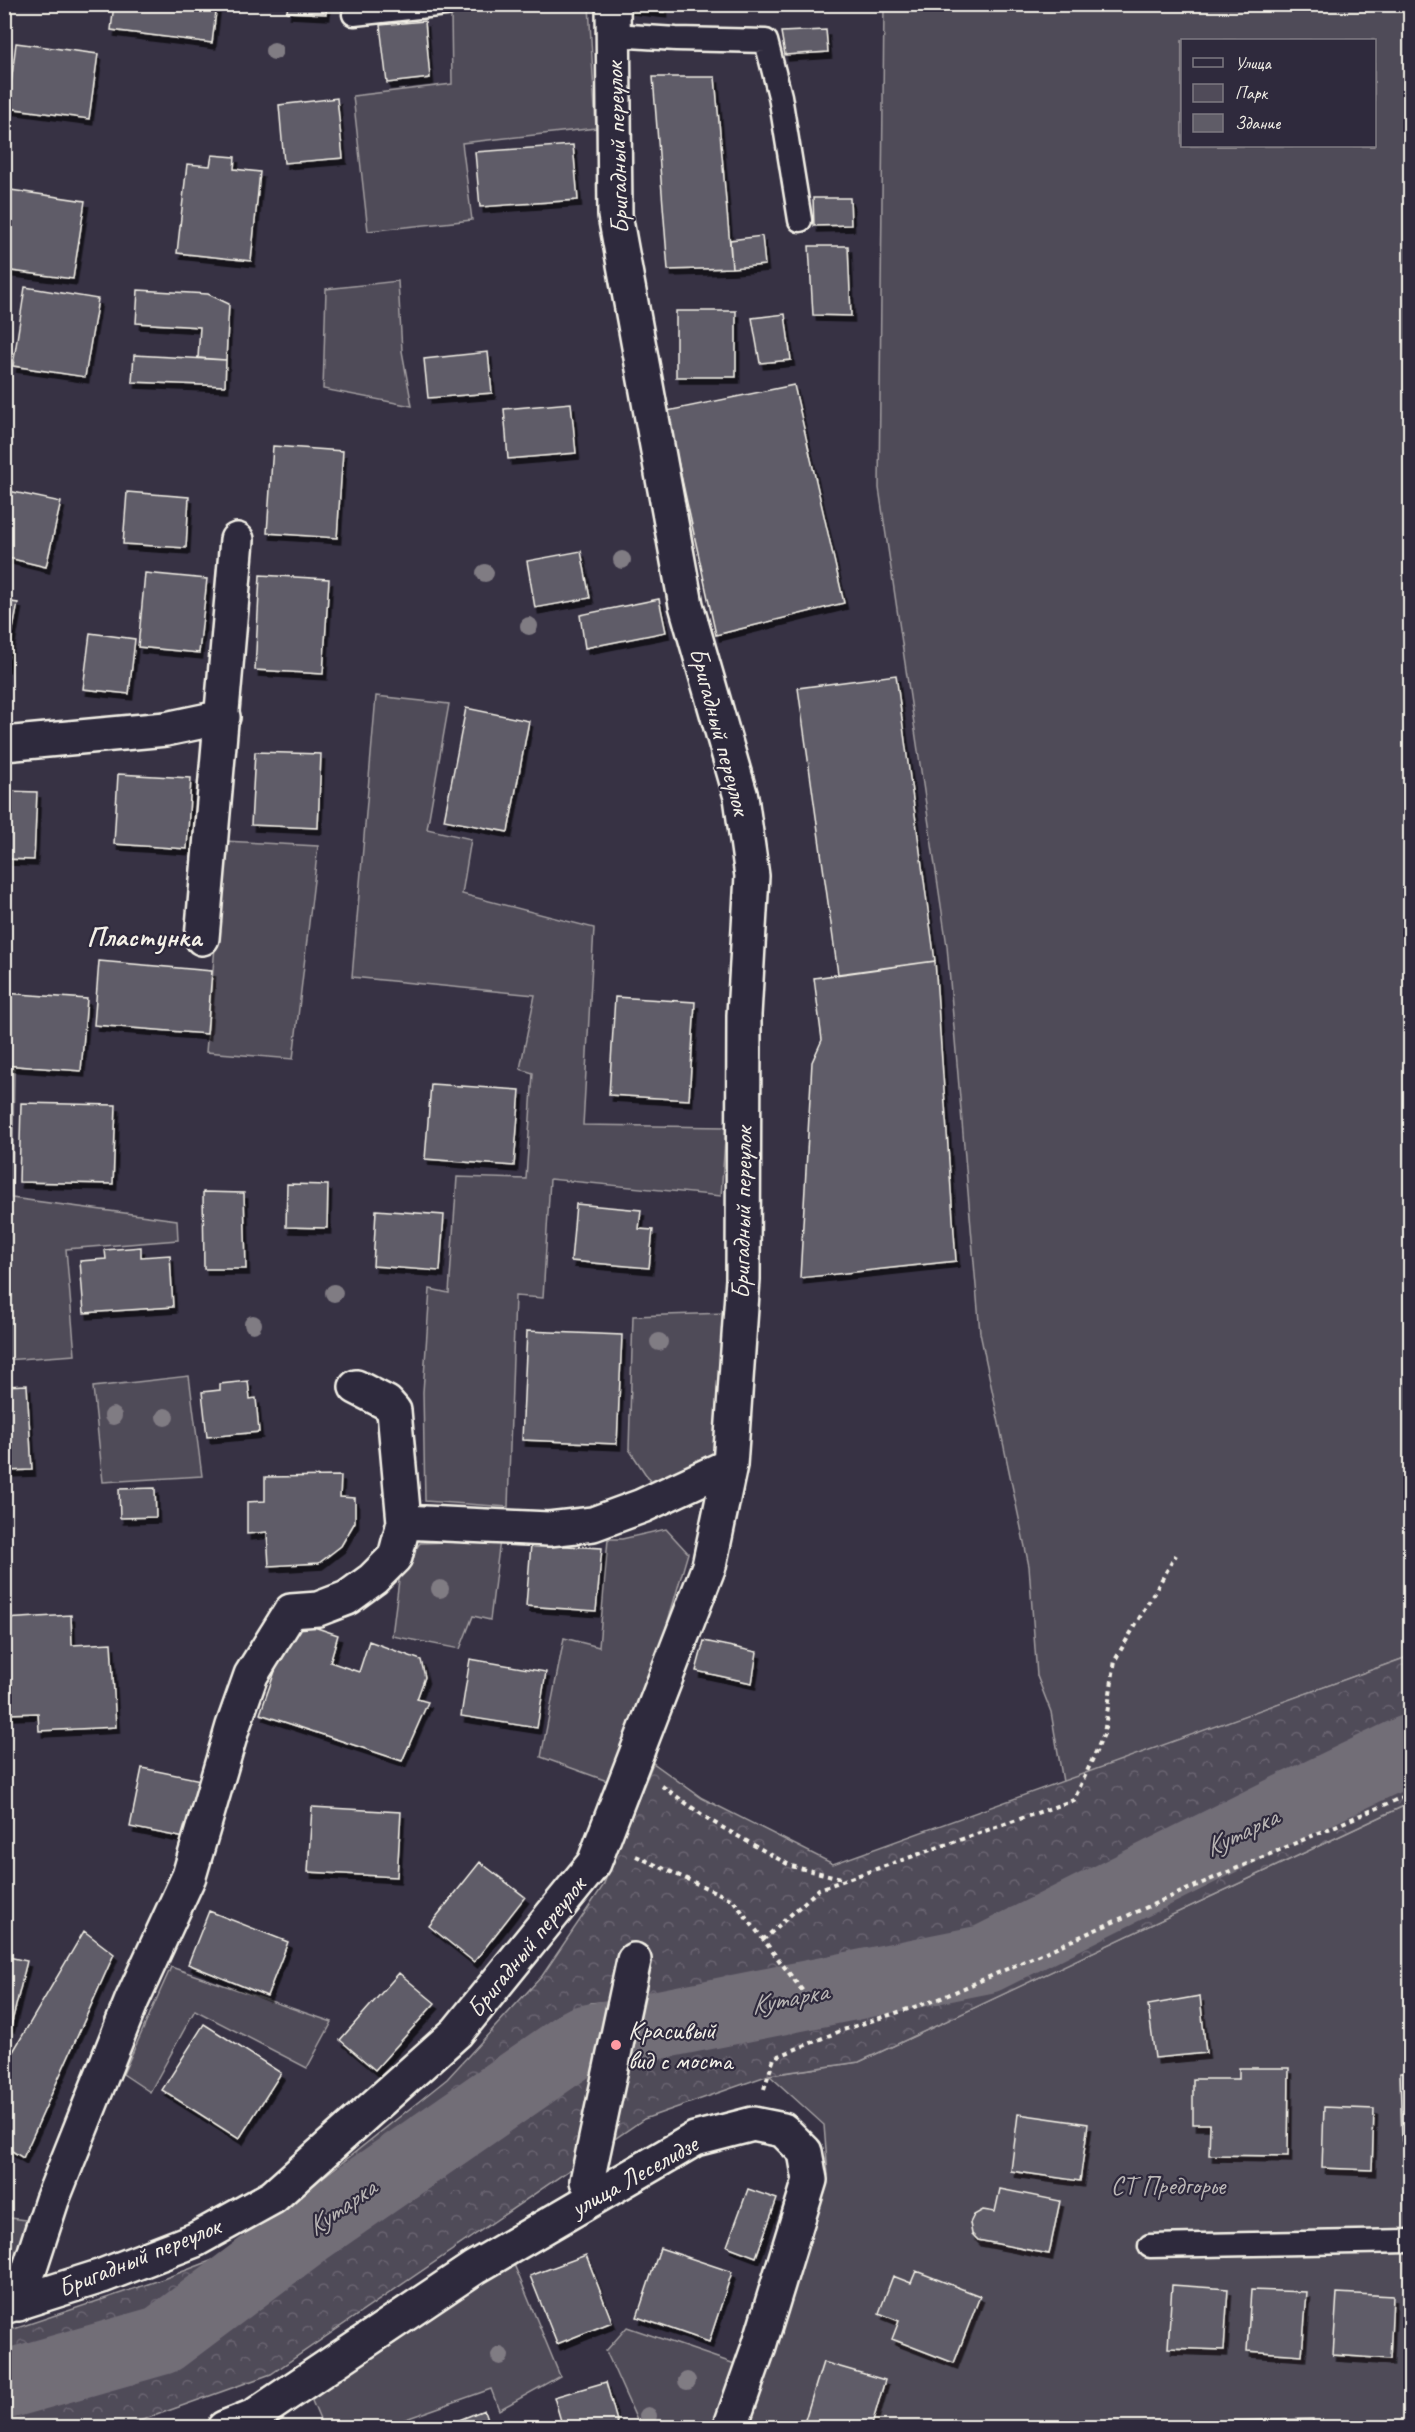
<svg xmlns="http://www.w3.org/2000/svg" width="1415" height="2432" viewBox="0 0 1415 2432" font-family="Caveat,sans-serif">
  <defs>
    <pattern id="forest-crowns" width="20" height="18" patternUnits="userSpaceOnUse" patternTransform="scale(1.5)"><rect width="20" height="18" fill="#504b59"/><path d="M2 6a3 3 0 1 1 6 0M12 15a3 3 0 1 1 6 0" fill="none" stroke="#6a6571"/></pattern>
    <filter id="shadow"><feDropShadow dx="3.5" dy="6" stdDeviation="0" flood-color="#0009"/></filter>
  </defs>
  <rect width="100%" height="100%" fill="#373244"/>
  <filter id="ink" filterUnits="userSpaceOnUse"><feTurbulence type="fractalNoise" baseFrequency=".0167" numOctaves="2"/><feDisplacementMap in="SourceGraphic" scale="12" xChannelSelector="R" yChannelSelector="G"/><feConvolveMatrix kernelMatrix="1 2 1 2 8 2 1 2 1" color-interpolation-filters="sRGB"/></filter>
  <g filter="url(#ink)">
    <!-- green -->
    <path fill="#504b59" stroke="#a29ea0" stroke-width="1.5" fill-rule="evenodd" d="M 518,4 L 589,5 L 596,128 L 462,143 L 472,220 L 368,231 L 353,96 L 452,84 L 451,13 Z
      M 884,5 L 1410,5 L 1410,1656 L 1063,1782 L 1051,1712 L 1037,1676 L 1029,1566 L 980,1333 L 947,946 L 879,488 ZM 1182,40 L 1374,40 L 1374,146 L 1182,146 Z
      M 398,281 L 402,351 L 412,406 L 323,389 L 326,289 Z
      M 376,696 L 449,704 L 427,829 L 471,839 L 462,894 L 594,928 L 583,1125 L 726,1127 L 721,1196 L 550,1179 L 543,1298 L 515,1296 L 508,1507 L 425,1501 L 423,1392 L 430,1289 L 449,1293 L 457,1177 L 526,1179 L 533,1073 L 520,1069 L 535,995 L 352,977 Z
      M 224,841 L 318,846 L 293,1059 L 206,1052 Z
      M 5,1068 L 14,1069 L 12,1198 L 177,1220 L 178,1240 L 66,1249 L 75,1355 L 5,1360 Z
      M 727,1313 L 719,1458 L 654,1487 L 629,1449 L 633,1316 Z
      M 189,1376 L 202,1476 L 103,1482 L 93,1387 Z
      M 666,1529 L 688,1553 L 633,1740 L 610,1782 L 541,1757 L 564,1638 L 599,1647 L 608,1539 L 622,1539 Z
      M 500,1540 L 490,1620 L 473,1616 L 460,1649 L 392,1636 L 400,1572 L 420,1543 Z
      M 1410,1803 L 1410,2427 L 741,2428 L 828,2175 L 824,2125 L 769,2075 L 859,2062 Z
      M 171,1967 L 332,2022 L 307,2068 L 195,2010 L 150,2092 L 123,2074 Z
      M 4,2217 L 33,2221 L 4,2298 Z
      M 513,2262 L 560,2376 L 499,2410 L 491,2389 L 403,2420 L 405,2427 L 323,2427 L 310,2396 Z
      M 627,2327 L 738,2365 L 718,2427 L 640,2427 L 606,2351 Z"/>
    <!-- forest -->
    <path fill="url(#forest-crowns)" stroke="#a29ea0" stroke-width="1.5" d="M 1410,1656 L 1410,1722 L 984,1935 L 847,1953 L 676,1995 L 591,2003 L 519,2063 L 164,2327 L 5,2370 L 5,2332 L 163,2279 L 226,2255 L 447,2079 L 542,1976 L 603,1886 L 653,1763 L 702,1798 L 833,1864 Z
      M 1410,1777 L 1410,1803 L 859,2062 L 769,2075 L 644,2119 L 271,2374 L 123,2427 L 5,2428 L 5,2414 L 116,2385 L 223,2324 L 573,2080 L 654,2053 L 982,1972 Z"/>
    <g fill="none" stroke-linecap="round" stroke-linejoin="round">
      <!-- river -->
      <path stroke="#726e77" stroke-width="69" d="M 4,2385 L 162,2340 L 307,2231 L 582,2040 L 986,1959 L 1277,1813 L 1410,1749"/>
    </g>
    <!-- building -->
    <path fill="#5f5c67" stroke="#f4f1e8" stroke-width="1.5" filter="url(#shadow)" d="M 114,4 L 217,4 L 212,43 L 111,30 Z
      M 288,4 L 327,4 L 326,14 L 287,12 Z
      M 629,4 L 664,4 L 664,12 L 629,8 Z
      M 425,21 L 430,78 L 387,83 L 380,25 Z
      M 826,30 L 828,52 L 785,55 L 781,32 Z
      M 16,43 L 98,54 L 89,119 L 8,108 Z
      M 653,77 L 715,77 L 732,268 L 668,270 Z
      M 337,98 L 343,158 L 284,163 L 279,105 Z
      M 573,145 L 578,200 L 480,207 L 475,152 Z
      M 212,155 L 235,157 L 234,169 L 260,172 L 251,261 L 177,253 L 187,164 L 210,166 Z
      M 4,189 L 85,201 L 73,279 L 4,270 Z
      M 813,198 L 850,198 L 851,225 L 814,226 Z
      M 762,236 L 765,265 L 732,268 L 730,240 Z
      M 809,246 L 848,246 L 851,316 L 813,315 Z
      M 25,287 L 98,299 L 85,377 L 13,366 Z
      M 138,290 L 208,294 L 229,304 L 226,360 L 198,358 L 200,327 L 136,323 Z
      M 676,311 L 736,311 L 736,377 L 676,377 Z
      M 785,314 L 791,360 L 760,363 L 752,318 Z
      M 488,352 L 492,393 L 428,398 L 424,359 Z
      M 134,355 L 226,360 L 225,386 L 132,382 Z
      M 794,385 L 844,603 L 716,635 L 667,411 Z
      M 571,403 L 576,453 L 508,459 L 504,409 Z
      M 273,446 L 343,451 L 337,538 L 267,533 Z
      M 4,490 L 61,502 L 46,567 L 4,557 Z
      M 127,492 L 189,497 L 186,548 L 123,544 Z
      M 581,551 L 590,598 L 535,608 L 527,561 Z
      M 145,573 L 207,579 L 199,653 L 138,647 Z
      M 260,575 L 329,579 L 323,674 L 255,670 Z
      M 659,599 L 666,632 L 585,648 L 580,615 Z
      M 4,601 L 18,603 L 6,666 L 4,666 Z
      M 90,633 L 135,639 L 129,694 L 83,689 Z
      M 896,675 L 935,961 L 838,974 L 798,688 Z
      M 466,708 L 529,721 L 508,832 L 444,820 Z
      M 255,752 L 321,754 L 318,828 L 251,825 Z
      M 118,774 L 191,778 L 187,849 L 114,844 Z
      M 6,791 L 37,792 L 34,860 L 4,859 Z
      M 99,961 L 212,971 L 207,1034 L 94,1025 Z
      M 935,961 L 956,1261 L 800,1278 L 812,1062 L 822,1040 L 814,978 Z
      M 4,993 L 87,999 L 81,1071 L 4,1065 Z
      M 615,997 L 695,1002 L 689,1100 L 609,1095 Z
      M 431,1084 L 520,1090 L 514,1166 L 425,1159 Z
      M 21,1103 L 116,1105 L 113,1184 L 19,1182 Z
      M 287,1184 L 328,1185 L 327,1228 L 286,1227 Z
      M 203,1192 L 244,1193 L 246,1269 L 204,1269 Z
      M 576,1204 L 641,1210 L 639,1229 L 653,1230 L 649,1268 L 571,1261 Z
      M 376,1210 L 444,1215 L 440,1271 L 373,1266 Z
      M 141,1247 L 141,1257 L 170,1255 L 173,1307 L 84,1313 L 80,1261 L 106,1259 L 105,1250 Z
      M 527,1331 L 622,1335 L 617,1444 L 522,1440 Z
      M 248,1381 L 250,1399 L 256,1398 L 259,1432 L 207,1437 L 202,1392 L 220,1390 L 220,1384 Z
      M 27,1385 L 32,1470 L 4,1471 L 4,1386 Z
      M 341,1476 L 340,1497 L 355,1498 L 355,1522 L 341,1546 L 319,1563 L 269,1566 L 267,1532 L 247,1534 L 247,1502 L 265,1501 L 265,1477 Z
      M 155,1488 L 156,1517 L 120,1518 L 119,1489 Z
      M 531,1544 L 602,1548 L 596,1611 L 526,1606 Z
      M 71,1615 L 72,1645 L 111,1643 L 116,1727 L 39,1731 L 38,1713 L 8,1714 L 4,1619 Z
      M 293,1620 L 338,1635 L 330,1662 L 359,1672 L 369,1641 L 421,1660 L 425,1677 L 417,1699 L 428,1702 L 402,1761 L 260,1714 Z
      M 704,1641 L 757,1652 L 752,1683 L 696,1671 Z
      M 470,1659 L 546,1672 L 537,1728 L 461,1716 Z
      M 142,1768 L 201,1780 L 190,1839 L 130,1827 Z
      M 312,1807 L 401,1812 L 397,1877 L 308,1872 Z
      M 480,1862 L 525,1897 L 474,1962 L 429,1926 Z
      M 209,1911 L 288,1942 L 267,1996 L 188,1964 Z
      M 84,1931 L 114,1954 L 23,2158 L 4,2146 L 4,2109 L 10,2101 L 4,2098 L 4,2067 Z
      M 4,1956 L 27,1961 L 11,2026 L 4,2025 Z
      M 399,1973 L 435,2003 L 375,2070 L 340,2040 Z
      M 1200,1996 L 1206,2053 L 1155,2058 L 1148,2005 Z
      M 204,2024 L 281,2073 L 239,2139 L 162,2090 Z
      M 1239,2068 L 1289,2068 L 1288,2156 L 1209,2155 L 1210,2124 L 1193,2124 L 1193,2079 L 1239,2079 Z
      M 1400,2073 L 1410,2073 L 1410,2141 L 1402,2141 Z
      M 1324,2107 L 1374,2109 L 1372,2170 L 1322,2168 Z
      M 1018,2114 L 1088,2124 L 1080,2181 L 1011,2171 Z
      M 748,2189 L 777,2199 L 756,2257 L 727,2246 Z
      M 1000,2189 L 1060,2201 L 1049,2254 L 978,2240 L 972,2234 L 970,2223 L 974,2215 L 983,2210 L 995,2212 Z
      M 660,2248 L 732,2272 L 709,2342 L 637,2317 Z
      M 586,2255 L 612,2322 L 557,2344 L 530,2276 Z
      M 916,2271 L 980,2296 L 954,2363 L 892,2339 L 899,2321 L 879,2313 L 893,2276 L 911,2283 Z
      M 1172,2285 L 1228,2289 L 1224,2350 L 1168,2348 Z
      M 1251,2290 L 1307,2292 L 1302,2355 L 1247,2351 Z
      M 1337,2293 L 1393,2296 L 1390,2359 L 1333,2355 Z
      M 823,2362 L 885,2380 L 871,2428 L 819,2428 L 804,2423 Z
      M 606,2382 L 619,2428 L 563,2428 L 554,2397 Z
      M 484,2410 L 490,2428 L 439,2428 Z
      M 1313,2419 L 1313,2428 L 1231,2428 L 1231,2421 Z"/>
    <g fill="none" stroke-linecap="round" stroke-linejoin="round">
      <!-- lane casing -->
      <g stroke="#f4f1e8" stroke-width="27">
        <path id="lane" d="M 354,14 L 446,4
          M 614,35 L 676,39 L 766,41 L 780,96 L 800,220
          M 1150,2246 L 1410,2241"/>
      </g>
      <!-- street casing -->
      <g stroke="#f4f1e8" stroke-width="38">
        <path id="street" d="M 4,744 L 166,729 L 223,717
          M 202,938 L 237,540
          M 404,1522 L 549,1529 L 593,1524 L 642,1506 L 730,1465
          M 587,2181 L 634,1960
          M 18,2304 L 52,2200 L 132,2000 L 189,1876 L 233,1726 L 251,1675 L 291,1611 L 318,1609 L 347,1598 L 373,1579 L 395,1557 L 404,1522 L 394,1411 L 387,1403 L 356,1387
          M 4,2307 L 102,2276 L 195,2240 L 273,2197 L 457,2032 L 594,1863 L 709,1566 L 730,1465 L 743,1279 L 744,1015 L 752,876 L 741,797 L 686,605 L 615,215 L 613,4
          M 224,2428 L 254,2416 L 474,2268 L 695,2139 L 753,2124 L 783,2130 L 805,2152 L 810,2180 L 759,2346 L 730,2428"/>
      </g>
      <!-- path -->
      <path stroke="#f4f1e8" stroke-width="4" stroke-dasharray="4.5 4.5" stroke-linecap="butt" d="M 662,1786 L 711,1821 L 791,1866 L 845,1879
        M 636,1856 L 733,1900 L 805,1994
        M 763,1940 L 819,1889 L 1074,1800 L 1104,1734 L 1115,1660 L 1176,1555
        M 764,2089 L 774,2058 L 840,2031 L 939,1999 L 1179,1893 L 1410,1794"/>
      <!-- lane -->
      <use href="#lane" stroke="#2f2a3d" stroke-width="22"/>
      <!-- street -->
      <use href="#street" stroke="#2f2a3d" stroke-width="33"/>
    </g>
    <!-- trees -->
    <g fill="#807b83">
      <circle cx="274" cy="51" r="9"/>
      <circle cx="622" cy="560" r="9"/>
      <circle cx="485" cy="573" r="9"/>
      <circle cx="529" cy="626" r="9"/>
      <circle cx="334" cy="1293" r="9"/>
      <circle cx="253" cy="1324" r="9"/>
      <circle cx="659" cy="1342" r="9"/>
      <circle cx="113" cy="1416" r="9"/>
      <circle cx="165" cy="1417" r="9"/>
      <circle cx="440" cy="1589" r="9"/>
      <circle cx="500" cy="2356" r="9"/>
      <circle cx="687" cy="2381" r="9"/>
      <circle cx="648" cy="2416" r="9"/>
    </g>
  </g>
  <!-- markers -->
  <circle fill="#ff9aa2" stroke="#2f2a3d" stroke-width="2" cx="616" cy="2045" r="6"/>
  <g text-anchor="middle" dominant-baseline="central" stroke-width="4.5" stroke-linejoin="round" paint-order="stroke">
    <!-- street labels -->
    <g font-size="26" fill="#f4f1e8" stroke="#2f2a3d">
      <text transform="translate(617 148) rotate(-92)">Бригадный переулок</text>
      <text transform="translate(720 731) rotate(75)">Бригадный переулок</text>
      <text transform="translate(742 1213) rotate(-89)">Бригадный переулок</text>
      <text transform="translate(526 1947) rotate(-51)">Бригадный переулок</text>
      <text transform="translate(634 2176) rotate(-29)">улица Леселидзе</text>
      <text transform="translate(139 2257) rotate(-22)">Бригадный переулок</text>
    </g>
    <!-- poi labels -->
    <g font-size="26" fill="#f4f1e8" stroke="#2f2a3d" text-anchor="start">
      <text x="628" y="2030">Красивый<tspan x="628" dy="30">вид с моста</tspan></text>
    </g>
    <!-- park labels -->
    <g font-size="26" fill="#bbb7b6" stroke="#2f2a3d">
      <text x="1168" y="2185">СТ Предгорье</text>
    </g>
    <!-- water labels -->
    <g font-size="27" font-style="italic" fill="#bab6b5" stroke="#2f2a3d">
      <text transform="translate(1241 1832) rotate(-26)">Кутарка</text>
      <text transform="translate(789 1998) rotate(-11)">Кутарка</text>
      <text transform="translate(341 2207) rotate(-35)">Кутарка</text>
    </g>
    <!-- quarter labels -->
    <g font-size="28" font-weight="bold" fill="#f4f1e8" stroke="#2f2a3d">
      <text x="144" y="936">Пластунка</text>
    </g>
  </g>
  <!-- margin -->
  <rect width="1415" height="2432" fill="none" stroke="#2f2a3d" stroke-width="24"/>
  <rect x="12" y="12" width="1391" height="2408" fill="none" stroke="#f4f1e8" stroke-width="2" filter="url(#ink)"/>
  <!-- legend -->
  <rect x="1181" y="39" width="195" height="108" fill="#2f2a3d" stroke="#7e7a81" stroke-width="1.5"/>
  <rect x="1193" y="58" width="30" height="9" fill="#2f2a3d" stroke="#7e7a81" stroke-width="1.5"/>
  <text x="1235" y="69" font-size="18" fill="#f4f1e8">Улица</text>
  <rect x="1193" y="84" width="30" height="18" fill="#504b59" stroke="#7e7a81" stroke-width="1.5"/>
  <text x="1235" y="99" font-size="18" fill="#f4f1e8">Парк</text>
  <rect x="1193" y="114" width="30" height="18" fill="#5f5c67" stroke="#7e7a81" stroke-width="1.5"/>
  <text x="1235" y="129" font-size="18" fill="#f4f1e8">Здание</text>
</svg>
